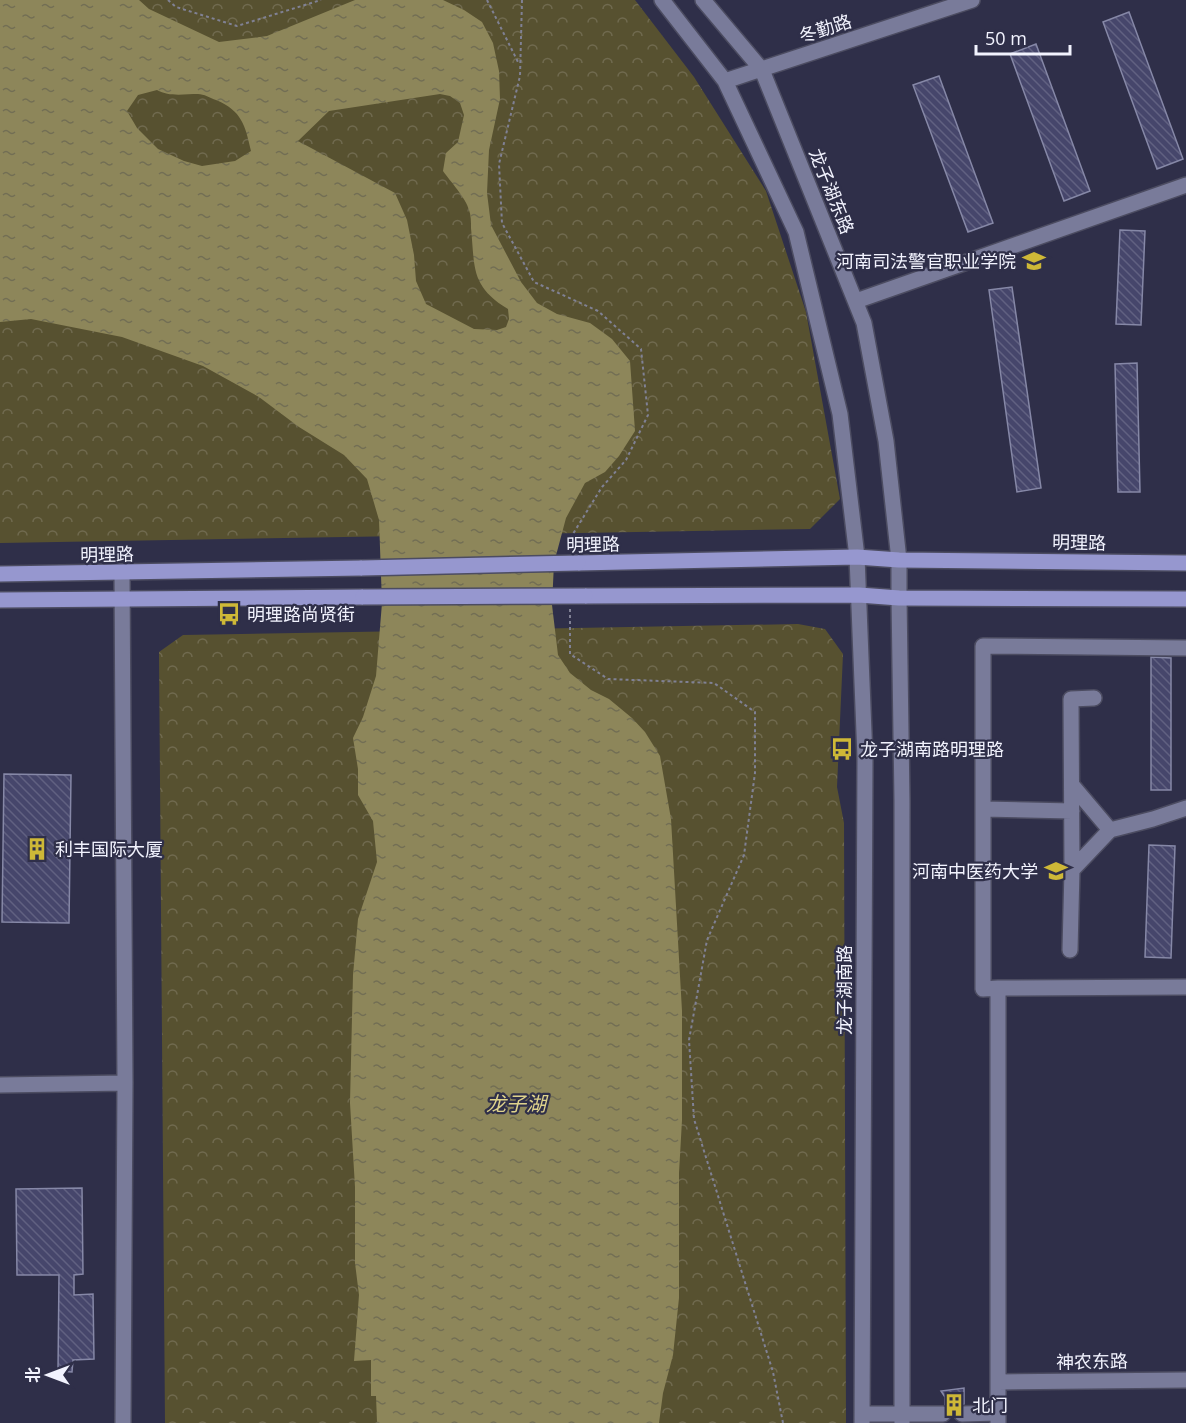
<svg xmlns="http://www.w3.org/2000/svg" width="1186" height="1423" viewBox="0 0 1186 1423" font-family="'Open Sans','Noto Sans SC',sans-serif">
  <defs>
    <pattern id="forest-crowns" width="20" height="18" patternUnits="userSpaceOnUse" patternTransform="scale(1.5)"><rect width="20" height="18" fill="#575130"/><path d="M2 6a3 3 0 1 1 6 0M12 15a3 3 0 1 1 6 0" fill="none" stroke="#706a4f"/></pattern>
    <pattern id="water-ripples" width="26" height="14" patternUnits="userSpaceOnUse" patternTransform="scale(1.5)"><rect width="26" height="14" fill="#8d865a"/><path d="M2 4q2-2 4 0t4 0M15 11q2-2 4 0t4 0" fill="none" stroke="#726e54"/></pattern>
    <pattern id="building-back-hatch" width="6" height="6" patternUnits="userSpaceOnUse" patternTransform="scale(1.5)"><rect width="6" height="6" fill="#46466b"/><path d="M-1 5l2 2M0 0l6 6M5-1l2 2" fill="none" stroke="#616181"/></pattern>
  </defs>
  <rect width="100%" height="100%" fill="#2f2f49"/>
  <!-- forest -->
  <path fill="url(#forest-crowns)" d="M 0,0 L 635,0 L 694,77 L 766,191 L 806,312 L 840,499 L 810,529 L 0,543 Z
    M 798,624 L 825,629 L 843,654 L 837,787 L 844,823 L 846,1423 L 165,1423 L 159,652 L 183,635 Z"/>
  <!-- water -->
  <path fill="url(#water-ripples)" fill-rule="evenodd" d="M 0,0 L 139,0 L 149,9 L 219,42 L 267,36 L 355,0 L 443,0 L 464,10 L 482,22 L 493,43 L 499,71 L 500,99 L 489,150 L 487,193 L 491,225 L 521,282 L 537,303 L 557,314 L 590,323 L 612,339 L 630,361 L 635,431 L 619,456 L 605,472 L 585,483 L 566,518 L 554,563 L 552,605 L 558,655 L 570,673 L 591,690 L 609,699 L 632,718 L 645,732 L 660,756 L 671,819 L 682,1011 L 682,1120 L 679,1173 L 679,1298 L 673,1355 L 663,1393 L 659,1423 L 375,1423 L 377,1422 L 376,1396 L 371,1396 L 371,1360 L 354,1361 L 359,1295 L 355,1263 L 355,1187 L 350,1103 L 353,975 L 358,919 L 377,862 L 373,821 L 358,795 L 358,769 L 353,738 L 363,717 L 376,676 L 382,603 L 379,520 L 367,479 L 344,455 L 299,427 L 259,397 L 203,366 L 122,337 L 31,319 L 0,322 ZM 157,90 C 169,97 184,94 198,94 C 204,94 210,98 216,100 C 242,111 245,125 251,151 L 235,161 L 202,166 L 184,161 L 158,149 L 137,128 L 127,111 L 138,95 ZM 440,94 L 450,96 L 460,103 L 464,115 L 458,142 L 446,153 L 443,171 C 450,181 466,198 469,210 C 471,215 471,222 471,228 C 475,267 470,286 508,309 L 509,319 L 506,327 L 497,330 L 474,329 L 426,304 L 416,281 L 414,255 L 407,220 L 395,193 L 298,141 L 329,111 Z"/>
  <!-- building -->
  <path fill="url(#building-back-hatch)" stroke="#8688a7" stroke-width="1.5" d="M 1129,12 L 1183,159 L 1157,169 L 1103,22 Z
    M 1036,44 L 1090,191 L 1064,201 L 1010,54 Z
    M 939,76 L 993,223 L 968,232 L 913,85 Z
    M 1120,230 L 1145,231 L 1141,325 L 1116,324 Z
    M 1012,287 L 1041,488 L 1017,492 L 989,290 Z
    M 1137,363 L 1140,492 L 1118,492 L 1115,364 Z
    M 1151,657 L 1171,658 L 1171,790 L 1151,790 Z
    M 4,774 L 71,775 L 69,923 L 2,922 Z
    M 1149,845 L 1175,846 L 1171,958 L 1145,957 Z
    M 82,1188 L 83,1274 L 74,1275 L 74,1295 L 93,1294 L 94,1359 L 73,1360 L 72,1372 L 58,1371 L 59,1275 L 17,1275 L 16,1189 Z
    M 964,1388 L 964,1404 L 956,1406 L 953,1413 L 951,1409 L 945,1405 L 945,1397 L 941,1391 Z"/>
  <g fill="none" stroke-linecap="round" stroke-linejoin="round">
    <!-- minor casing -->
    <g stroke="#4c4c61" stroke-width="18">
      <path id="minor" d="M 662,0 L 725,81 L 796,232 L 840,414 L 857,557 L 865,758 L 862,1423
        M 703,0 L 762,70 L 864,323 L 886,441 L 899,560 L 899,598 L 902,801 L 902,1423
        M 725,81 L 972,0
        M 856,301 L 1186,185
        M 122,573 L 125,1083 L 123,1423
        M 1072,785 L 1110,830
        M 983,809 L 1072,811
        M 1072,870 L 1071,699 L 1094,698
        M 1070,950 L 1072,870 L 1110,830 L 1153,819 L 1186,808
        M 998,988 L 1186,987
        M 0,1085 L 125,1083
        M 998,1382 L 1186,1380
        M 862,1414 L 943,1414
        M 962,1414 L 998,1413
        M 998,1423 L 998,988 L 983,989 L 983,646 L 1186,648"/>
    </g>
    <!-- major casing -->
    <g stroke="#4c4c61" stroke-width="18">
      <path id="major" d="M 578,563 L 857,557 L 899,560 L 1186,563
        M 0,574 L 362,568
        M 585,596 L 859,595 L 899,598 L 1186,599
        M 0,600 L 363,597"/>
    </g>
    <!-- path -->
    <path stroke="#808194" stroke-width="2" stroke-dasharray="3 3" stroke-linecap="butt" d="M 168,0 L 176,7 L 237,26 L 321,0
      M 487,0 L 519,64
      M 522,0 L 520,76 L 499,164 L 502,223 L 534,282 L 598,311 L 641,349 L 648,415 L 626,460 L 602,487 L 571,537 L 571,550
      M 570,609 L 570,654 L 608,679 L 714,683 L 755,712 L 755,773 L 744,855 L 707,940 L 689,1040 L 694,1119 L 773,1372 L 783,1423"/>
    <!-- minor -->
    <use href="#minor" stroke="#797b9a" stroke-width="15"/>
    <!-- major -->
    <use href="#major" stroke="#9697cf" stroke-width="15"/>
    <!-- major-bridge casing -->
    <g stroke="#4c4c61" stroke-width="18" stroke-linecap="butt">
      <path id="major-bridge" d="M 362,568 L 578,563
        M 363,597 L 585,596"/>
    </g>
    <!-- major-bridge -->
    <use href="#major-bridge" stroke="#9697cf" stroke-width="15"/>
  </g>
  <!-- icons -->
  <defs>
    <g id="university-bare" transform="scale(1.8)"><path d="M0-5L7-2L0 1L-7-2ZM-4 1L0 2.5L4 1V4Q0 6-4 4Z" fill="#ceb837" stroke="#2f2f49" stroke-width="2.5" paint-order="stroke"/></g>
    <g id="bus-bare" transform="scale(1.8)"><path d="M-5-6H5V4H4V6H2V4H-2V6H-4V4H-5ZM-3.5-4V0h7V-4ZM-3.5 1.2v1.5H-2V1.2ZM2 1.2v1.5H3.5V1.2Z" fill="#ceb837" stroke="#2f2f49" stroke-width="2.5" paint-order="stroke"/></g>
    <g id="building-bare" transform="scale(1.8)"><path d="M-4-6H4V6H1V3H-1V6H-4ZM-2.5-4.3h1.7v1.8h-1.7ZM.8-4.3h1.7v1.8H.8ZM-2.5-1h1.7V.8h-1.7ZM.8-1h1.7V.8H.8Z" fill="#ceb837" stroke="#2f2f49" stroke-width="2.5" paint-order="stroke"/></g>
  </defs>
  <g fill-rule="evenodd">
    <use href="#university-bare" x="1034" y="261"/>
    <use href="#bus-bare" x="229" y="614"/>
    <use href="#bus-bare" x="842" y="749"/>
    <use href="#building-bare" x="37" y="849"/>
    <use href="#university-bare" x="1056" y="871"/>
    <use href="#building-bare" x="954" y="1405"/>
  </g>
  <g text-anchor="middle" dominant-baseline="central" stroke-width="4.5" stroke-linejoin="round" paint-order="stroke">
    <!-- street labels -->
    <g font-size="18" fill="#f2f3fe" stroke="#2f2f49">
      <text transform="translate(825 28) rotate(-18)">冬勤路</text>
      <text transform="translate(832 191) rotate(68)">龙子湖东路</text>
      <text transform="translate(1079 542) rotate(1)">明理路</text>
      <text transform="translate(593 544) rotate(-1)">明理路</text>
      <text transform="translate(107 554) rotate(-1)">明理路</text>
      <text transform="translate(844 990) rotate(-90)">龙子湖南路</text>
      <text transform="translate(1092 1361) rotate(-1)">神农东路</text>
    </g>
    <!-- poi labels -->
    <g font-size="18" fill="#f2f3fe" stroke="#2f2f49" text-anchor="start">
      <text x="1016" y="261" text-anchor="end">河南司法警官职业学院</text>
      <text x="247" y="614">明理路尚贤街</text>
      <text x="860" y="749">龙子湖南路明理路</text>
      <text x="55" y="849">利丰国际大厦</text>
      <text x="1038" y="871" text-anchor="end">河南中医药大学</text>
      <text x="972" y="1405">北门</text>
    </g>
    <!-- water labels -->
    <g font-size="20" font-style="italic" fill="#dfd38c" stroke="#2f2f49">
      <text x="516" y="1103">龙子湖</text>
    </g>
  </g>
  <!-- north arrow -->
  <g transform="translate(48 1375) rotate(270)" stroke="#2f2f49" stroke-width="4.5" paint-order="stroke">
  <path d="M0-4.5L10 22L0 15L-10 22Z" fill="#f2f3fe"/>
  <text y="-9" font-size="16" font-weight="bold" text-anchor="middle" fill="#f2f3fe">北</text>
  </g>
  <!-- scale -->
  <path d="M976 45v9h94v-9" fill="none" stroke="#f2f3fe" stroke-width="3"/>
  <text x="985" y="45" font-size="18" fill="#f2f3fe" stroke="#2f2f49" stroke-width="4.5" paint-order="stroke">50 m</text>
</svg>
